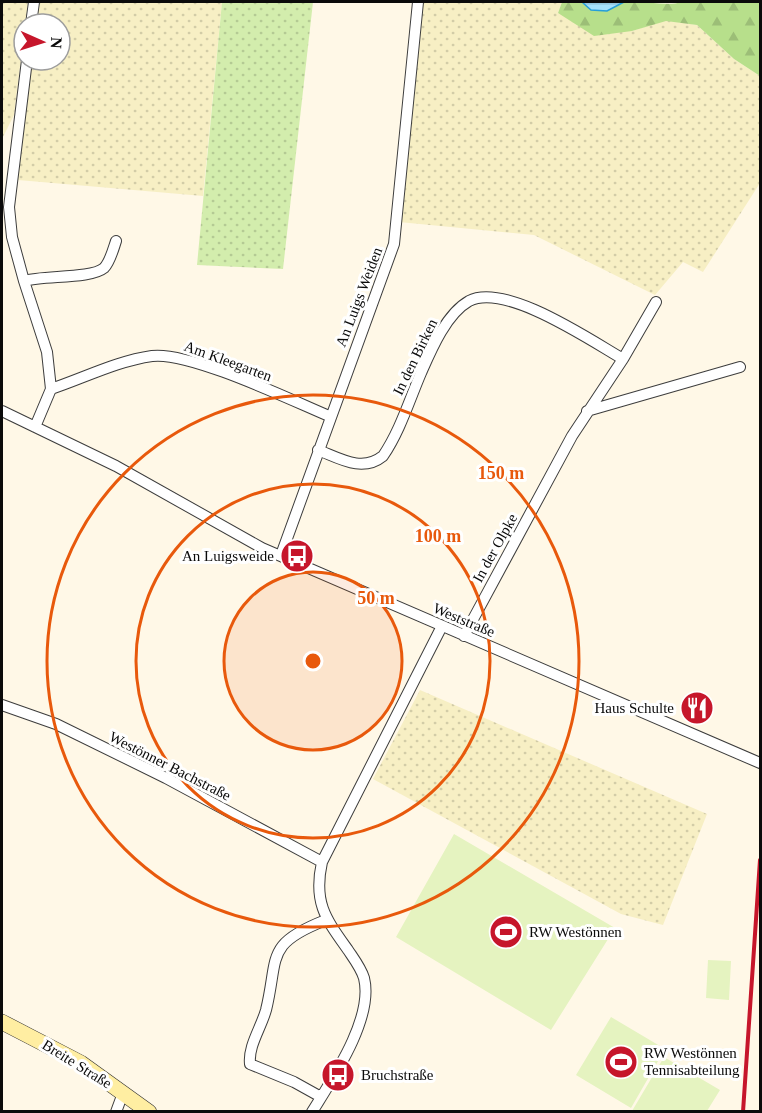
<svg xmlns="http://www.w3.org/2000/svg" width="762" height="1113" viewBox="0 0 762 1113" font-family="Georgia,serif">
  <defs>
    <pattern id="farmland-dots" width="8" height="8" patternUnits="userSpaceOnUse" patternTransform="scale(1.5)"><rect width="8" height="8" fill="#f7efc4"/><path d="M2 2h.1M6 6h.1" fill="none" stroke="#d2cca7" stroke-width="1.8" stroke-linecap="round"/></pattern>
    <pattern id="grass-dots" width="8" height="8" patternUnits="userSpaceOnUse" patternTransform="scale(1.5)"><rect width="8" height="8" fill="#d3edad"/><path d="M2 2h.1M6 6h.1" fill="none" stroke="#b4ca94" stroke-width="1.8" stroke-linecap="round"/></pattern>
    <pattern id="forest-firs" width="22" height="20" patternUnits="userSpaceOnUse" patternTransform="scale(1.5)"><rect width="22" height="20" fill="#b7df8b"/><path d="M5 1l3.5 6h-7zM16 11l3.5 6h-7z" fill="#9cbe77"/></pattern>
    <pattern id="water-rules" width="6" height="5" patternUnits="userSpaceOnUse" patternTransform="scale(1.5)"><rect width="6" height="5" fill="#a5e2fc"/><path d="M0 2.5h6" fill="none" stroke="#8dc1d7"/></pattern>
  </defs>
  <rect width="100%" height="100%" fill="#fff8e7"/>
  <!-- farmland -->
  <path fill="url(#farmland-dots)" d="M 2,2 L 28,2 L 14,115 L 2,139 Z
    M 39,2 L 222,2 L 203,196 L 18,180 L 32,60 L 60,60 L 60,24 L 36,24 Z
    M 421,2 L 562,2 L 558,13 L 632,31 L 666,20 L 697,25 L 734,59 L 760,76 L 760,183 L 703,272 L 683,262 L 655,295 L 534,235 L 399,222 Z
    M 420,690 L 707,814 L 663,925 L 621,914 L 373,779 Z"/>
  <!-- grass -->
  <path fill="url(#grass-dots)" d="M 222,2 L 313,2 L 283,269 L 197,265 Z"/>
  <!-- forest -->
  <path fill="url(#forest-firs)" d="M 562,2 L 582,2 L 591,10 C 612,11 612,3 626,2 C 644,0 666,7 682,2 L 760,2 L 760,76 L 734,59 L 697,25 L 666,21 L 632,31 L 594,36 L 558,13 Z"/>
  <!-- pitch -->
  <path fill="#e5f3c0" d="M 454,834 L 615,928 L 551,1030 L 396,937 Z
    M 708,960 L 731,961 L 729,1000 L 706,998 Z
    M 611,1017 L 665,1049 L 631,1108 L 576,1075 Z
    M 664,1057 L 720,1090 L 707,1111 L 632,1111 Z"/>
  <!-- water -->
  <path fill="url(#water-rules)" stroke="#269fda" stroke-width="1.5" d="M 582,2 L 624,2 L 607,11 L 591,10 Z"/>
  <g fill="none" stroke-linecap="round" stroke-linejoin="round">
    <!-- street casing -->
    <g stroke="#3d3d3d" stroke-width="12">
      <path id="street" d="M 31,24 L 34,2
        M 24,281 L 12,237 L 9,207 L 27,60
        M 51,389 L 47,352 L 24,281 C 43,275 91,279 104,268 C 110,262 113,250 116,241
        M 2,411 L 116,466 L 262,548 L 760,763
        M 587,411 L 740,367
        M 35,427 L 51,389 C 84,378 117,361 152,356 C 189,351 291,400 329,416
        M 318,450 C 339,458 362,473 383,456 C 400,431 409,401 421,373 C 431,350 446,314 469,301 C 505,282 590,340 623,359
        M 281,555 L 394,244 L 418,2
        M 464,636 L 572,436 L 623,359 L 656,302
        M 2,705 L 56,724 L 166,778 L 322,862
        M 321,1097 L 294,1082 L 250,1064 C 248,1046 261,1028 266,1010 C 279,957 264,944 326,920
        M 116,1112 L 123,1093
        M 312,1112 C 333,1078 374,1018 364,978 C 361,968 354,959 348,950 C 326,919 313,903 322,862 L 442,626"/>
    </g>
    <!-- secondary casing -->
    <g stroke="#2c2c2c" stroke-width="16">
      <path id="secondary" d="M 2,1022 L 81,1063 L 149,1112"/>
    </g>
    <!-- street -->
    <use href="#street" stroke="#fff" stroke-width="10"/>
    <!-- secondary -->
    <use href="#secondary" stroke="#ffeea2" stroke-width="15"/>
    <!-- rail -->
    <path stroke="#c6162b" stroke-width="4" d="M 743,1112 L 760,860"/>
  </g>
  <!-- distance rings -->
  <circle cx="313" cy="661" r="89" fill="#e8590c" fill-opacity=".12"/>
  <g fill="none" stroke="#e8590c" stroke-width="3">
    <circle cx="313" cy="661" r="89"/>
    <circle cx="313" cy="661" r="177"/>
    <circle cx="313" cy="661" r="266"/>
  </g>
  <!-- icons -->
  <defs>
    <g id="bus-disc" transform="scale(1.725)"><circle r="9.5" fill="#c6162b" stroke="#fff"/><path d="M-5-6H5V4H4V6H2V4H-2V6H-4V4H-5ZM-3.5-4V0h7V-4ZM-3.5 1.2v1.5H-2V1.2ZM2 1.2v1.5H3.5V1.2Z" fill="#fff"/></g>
    <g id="restaurant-disc" transform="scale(1.725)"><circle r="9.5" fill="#c6162b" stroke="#fff"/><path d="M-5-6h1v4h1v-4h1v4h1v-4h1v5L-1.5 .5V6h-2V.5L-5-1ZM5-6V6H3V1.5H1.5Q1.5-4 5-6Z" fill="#fff"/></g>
    <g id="stadium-disc" transform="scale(1.725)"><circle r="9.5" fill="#c6162b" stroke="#fff"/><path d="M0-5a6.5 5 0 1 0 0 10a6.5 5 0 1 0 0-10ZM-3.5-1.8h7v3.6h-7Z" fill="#fff"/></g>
  </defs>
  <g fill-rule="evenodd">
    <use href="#bus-disc" x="297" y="556"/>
    <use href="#restaurant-disc" x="697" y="708"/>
    <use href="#stadium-disc" x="506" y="932"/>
    <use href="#stadium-disc" x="621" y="1062"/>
    <use href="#bus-disc" x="338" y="1075"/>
  </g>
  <g text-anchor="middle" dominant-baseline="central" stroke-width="6" stroke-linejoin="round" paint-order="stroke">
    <!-- street labels -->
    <g font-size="15" fill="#0a0a0a" stroke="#fff">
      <text transform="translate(359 297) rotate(-69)">An Luigs Weiden</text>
      <text transform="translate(415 357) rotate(-64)">In den Birken</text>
      <text transform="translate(228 361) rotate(20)">Am Kleegarten</text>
      <text transform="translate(495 548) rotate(-61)">In der Olpke</text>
      <text transform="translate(464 620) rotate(23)">Weststraße</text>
      <text transform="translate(170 766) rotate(27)">Westönner Bachstraße</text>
      <text transform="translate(77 1064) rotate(32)">Breite Straße</text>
    </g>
    <!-- poi labels -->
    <g font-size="15" fill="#0a0a0a" stroke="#fff" text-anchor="start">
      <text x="274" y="556" text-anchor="end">An Luigsweide</text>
      <text x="674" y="708" text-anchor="end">Haus Schulte</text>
      <text x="529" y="932">RW Westönnen</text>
      <text x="644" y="1053">RW Westönnen<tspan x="644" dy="17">Tennisabteilung</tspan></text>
      <text x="361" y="1075">Bruchstraße</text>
    </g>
  </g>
  <circle cx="313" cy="661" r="9" fill="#e8590c" stroke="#fff" stroke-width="3"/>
  <g font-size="18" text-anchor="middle" font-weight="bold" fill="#e8590c" stroke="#fff" stroke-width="6" stroke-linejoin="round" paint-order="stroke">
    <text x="501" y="479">150 m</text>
    <text x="438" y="542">100 m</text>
    <text x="376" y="604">50 m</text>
  </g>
  <!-- border -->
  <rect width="762" height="1113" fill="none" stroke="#0a0a0a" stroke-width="6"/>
  <!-- north arrow -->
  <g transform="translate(42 42) rotate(93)"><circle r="28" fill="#ffffff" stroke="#9d9d9d" stroke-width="1.5"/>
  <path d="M0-4.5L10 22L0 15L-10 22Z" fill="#c6162b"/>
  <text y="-9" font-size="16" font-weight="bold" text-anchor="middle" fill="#0a0a0a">N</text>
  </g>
</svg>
